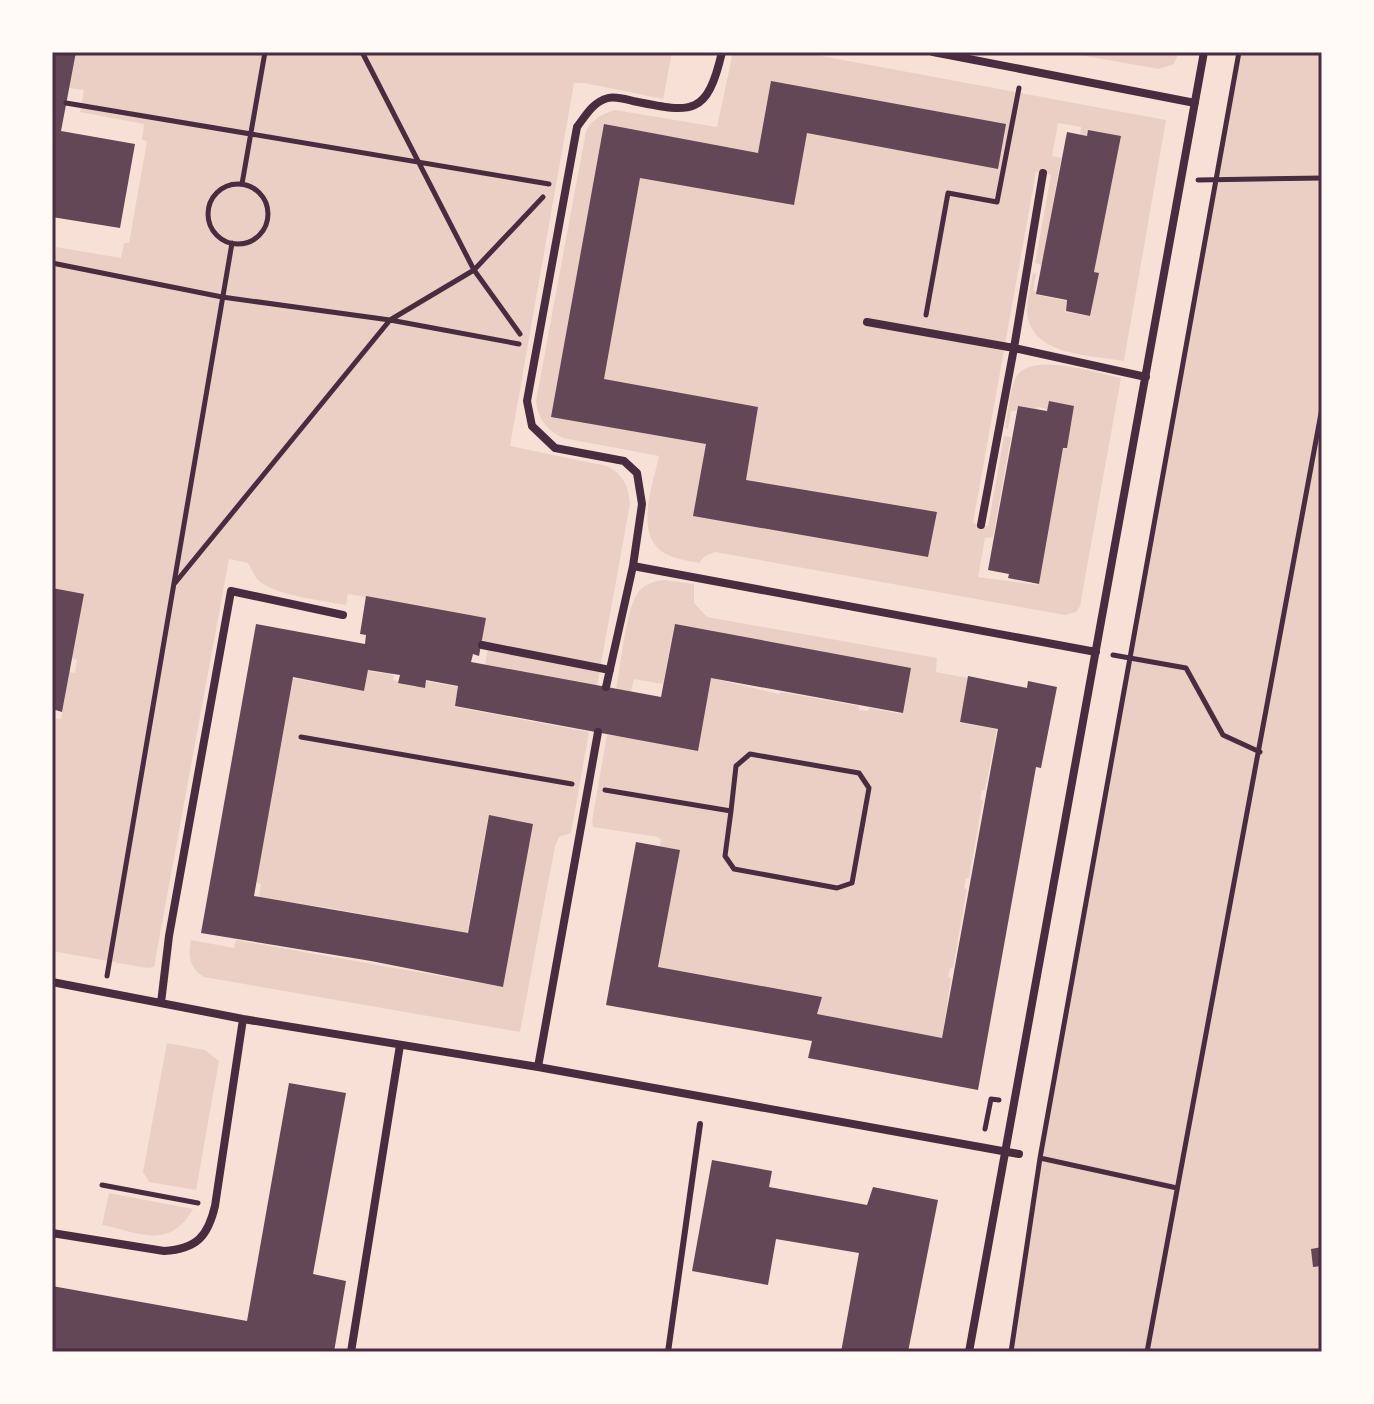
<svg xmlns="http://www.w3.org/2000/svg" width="1374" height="1404" viewBox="0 0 1374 1404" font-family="Raleway,sans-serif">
  <rect width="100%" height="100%" fill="#f7e1d7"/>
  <!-- green -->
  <path fill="#ebcfc5" d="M 75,52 L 672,52 L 663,99 L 584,83 L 574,83 L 510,446 L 607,466 C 624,475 628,485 630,504 L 597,686 L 485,666 L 488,646 L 480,644 L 484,618 L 348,594 L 346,605 C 324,601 273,595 258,580 C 254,576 251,568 248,563 L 229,559 L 154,967 L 147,968 L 52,951 L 52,718 L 61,719 L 69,672 L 75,673 L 77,660 L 71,658 L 83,595 L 52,589 L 52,269 L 56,247 L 121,258 L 124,243 L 129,243 L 147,141 L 142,140 L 144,124 L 80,112 L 84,90 L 68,88 Z
    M 733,52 L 800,52 L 1166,120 L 1124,361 C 1091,355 1029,356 1027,311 C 1027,299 1031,285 1033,273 L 1036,274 L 1033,290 L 1037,292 L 1037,295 L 1067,301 L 1065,312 L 1090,316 L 1098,274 L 1094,272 L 1118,137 L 1088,131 L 1086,137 L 1080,136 L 1081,127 L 1058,123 L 1052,156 L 1061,158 L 1042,265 L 1035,263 L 1051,175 L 1036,172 L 973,523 L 988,526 L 1004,436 L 1011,437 L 993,537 L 985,538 L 978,577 L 1038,585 L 1062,449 L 1067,448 L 1074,407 L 1049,402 L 1047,409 L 1037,407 L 1036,411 L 1017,407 L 1016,411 L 1011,411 L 1008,429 L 1005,428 C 1008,413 1009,394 1015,379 C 1028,350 1096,373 1121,378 L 1080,606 L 1076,612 L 1065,615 L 715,552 L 705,556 L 699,563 C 689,561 677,559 668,555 C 632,538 653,485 659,456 L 563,438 C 547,430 538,420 536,401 L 586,131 C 592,119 602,114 615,110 L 717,127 Z
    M 1062,52 L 1179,52 L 1174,64 L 1159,69 Z
    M 1239,52 L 1322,52 L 1322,1352 L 1011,1352 L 1040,1158 Z
    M 665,580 L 694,584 L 694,603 L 707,617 L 937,658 L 936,672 L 968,678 L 960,723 L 997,729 L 985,790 L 982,790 L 980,799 L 983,800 L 969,878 L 966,878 L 964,888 L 967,889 L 953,968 L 950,968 L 948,977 L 951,978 L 942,1038 L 817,1016 L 658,969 L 679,851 L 659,848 L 661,840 L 658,837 L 593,827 L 592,821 L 607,735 L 617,736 L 711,678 L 779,694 L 780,692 L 859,706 L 859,710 L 868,711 L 869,708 L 901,714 L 909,670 L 674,626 L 663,684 L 634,679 L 631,692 L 616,690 C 621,665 625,614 637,594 C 643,584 654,581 665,580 Z
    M 368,671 L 394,675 L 393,680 L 415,687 L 425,681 L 458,687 L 455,707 L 589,732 L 571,833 L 559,837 L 555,846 L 520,1032 L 204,977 C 189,968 188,956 191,940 L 234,948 L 236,940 L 503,987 L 532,825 L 488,817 L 467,934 L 330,908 L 259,898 L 261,884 L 256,882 L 292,678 L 364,691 Z
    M 167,1043 L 205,1050 L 219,1061 L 196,1190 L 149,1182 L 143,1172 Z
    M 109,1193 L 193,1209 C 170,1250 140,1233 102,1225 Z"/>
  <!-- building -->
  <path fill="#644757" d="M 52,52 L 76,52 L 61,131 L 135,144 L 120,228 L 52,217 Z
    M 771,81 L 1006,124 L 998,169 L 807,133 L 794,205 L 640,178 L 604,379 L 758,407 L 746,480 L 937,512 L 928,557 L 693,516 L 706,444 L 551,417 L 604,124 L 758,153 Z
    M 1088,130 L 1121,136 L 1094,272 L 1099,273 L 1090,316 L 1066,311 L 1067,300 L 1036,294 L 1067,132 L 1087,136 Z
    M 1049,401 L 1074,406 L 1067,448 L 1063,448 L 1039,584 L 1008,578 L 1009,574 L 988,570 L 1018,406 L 1047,411 Z
    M 52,588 L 84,594 L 62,712 L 52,709 Z
    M 366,596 L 486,618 L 479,656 L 473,654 L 471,662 L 661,697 L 675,624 L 911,668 L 903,713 L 711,678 L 698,751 L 455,706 L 458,686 L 426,680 L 425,688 L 398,683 L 400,675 L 368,670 L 364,691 L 293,677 L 254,896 L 468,933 L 489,815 L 533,824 L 503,987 L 371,961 L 201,933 L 256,624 L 365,644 L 366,635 L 360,634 Z
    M 968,676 L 1027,688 L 1028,681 L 1057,687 L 1041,768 L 1036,767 L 978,1090 L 808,1058 L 812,1041 L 606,1005 L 636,842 L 680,850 L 658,967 L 822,997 L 817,1014 L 942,1038 L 998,729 L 960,722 Z
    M 289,1083 L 346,1093 L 313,1274 L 346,1281 L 334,1352 L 52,1352 L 52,1286 L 247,1321 Z
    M 712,1160 L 772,1171 L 769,1187 L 867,1205 L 873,1187 L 938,1200 L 908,1352 L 841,1352 L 859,1253 L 776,1239 L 768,1285 L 692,1271 Z
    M 1322,1247 L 1322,1266 L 1313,1267 L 1311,1249 Z"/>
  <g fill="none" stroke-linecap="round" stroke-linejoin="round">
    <!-- path -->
    <path stroke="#4a2c40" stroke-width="5" d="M 362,52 L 474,270 L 520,334
      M 66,103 L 549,184
      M 1198,180 L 1322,178
      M 242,184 L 265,52
      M208 214a30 30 0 1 1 60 0a30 30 0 1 1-60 0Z
      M 52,263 L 222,297 L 390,320 L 519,344
      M 926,315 L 948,193 L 997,202 L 1019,88
      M 175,583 L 390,320 L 474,270 L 543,197
      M 1113,655 L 1186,668 L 1223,735 L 1260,752
      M 301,737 L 572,784
      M 605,790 L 731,811 L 725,856 L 734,869 L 837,888 L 852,883 L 869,788 L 859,773 L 750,754 L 736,766 L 731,811
      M 107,976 L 232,243
      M 985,1129 L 991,1099 L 999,1100
      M 1040,1158 L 1177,1188
      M 102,1185 L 198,1203
      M 1011,1352 L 1040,1158 L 1239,52
      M 1147,1352 L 1322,408"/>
    <!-- service -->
    <path stroke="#4a2c40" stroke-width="6" d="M 668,1352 L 700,1124"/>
    <!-- minor -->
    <path stroke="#4a2c40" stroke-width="8" d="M 933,52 L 1195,103
      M 867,322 L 1014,348 L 1043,173
      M 981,525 L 1014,348 L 1146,377
      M 633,566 L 1096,652
      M 482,645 L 610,670
      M 606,687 L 633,566 L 642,504 L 637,473 L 624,461 L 555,448 L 532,426 L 527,401 L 577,127 C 586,115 593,102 608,98 C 616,96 625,99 633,101 C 692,113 707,117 722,52
      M 52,982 L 243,1019 L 538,1067 L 1019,1154
      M 161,1003 L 169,936 L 231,591 L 343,615
      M 538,1067 L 598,732
      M 52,1233 L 164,1251 C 197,1249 208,1236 215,1206 L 243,1019
      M 351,1352 L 400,1045
      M 969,1352 L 1204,52"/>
  </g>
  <!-- border -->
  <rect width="1374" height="1404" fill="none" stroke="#fffaf5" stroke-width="108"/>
  <rect x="54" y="54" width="1266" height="1296" fill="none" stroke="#4a2c40" stroke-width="3"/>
</svg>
